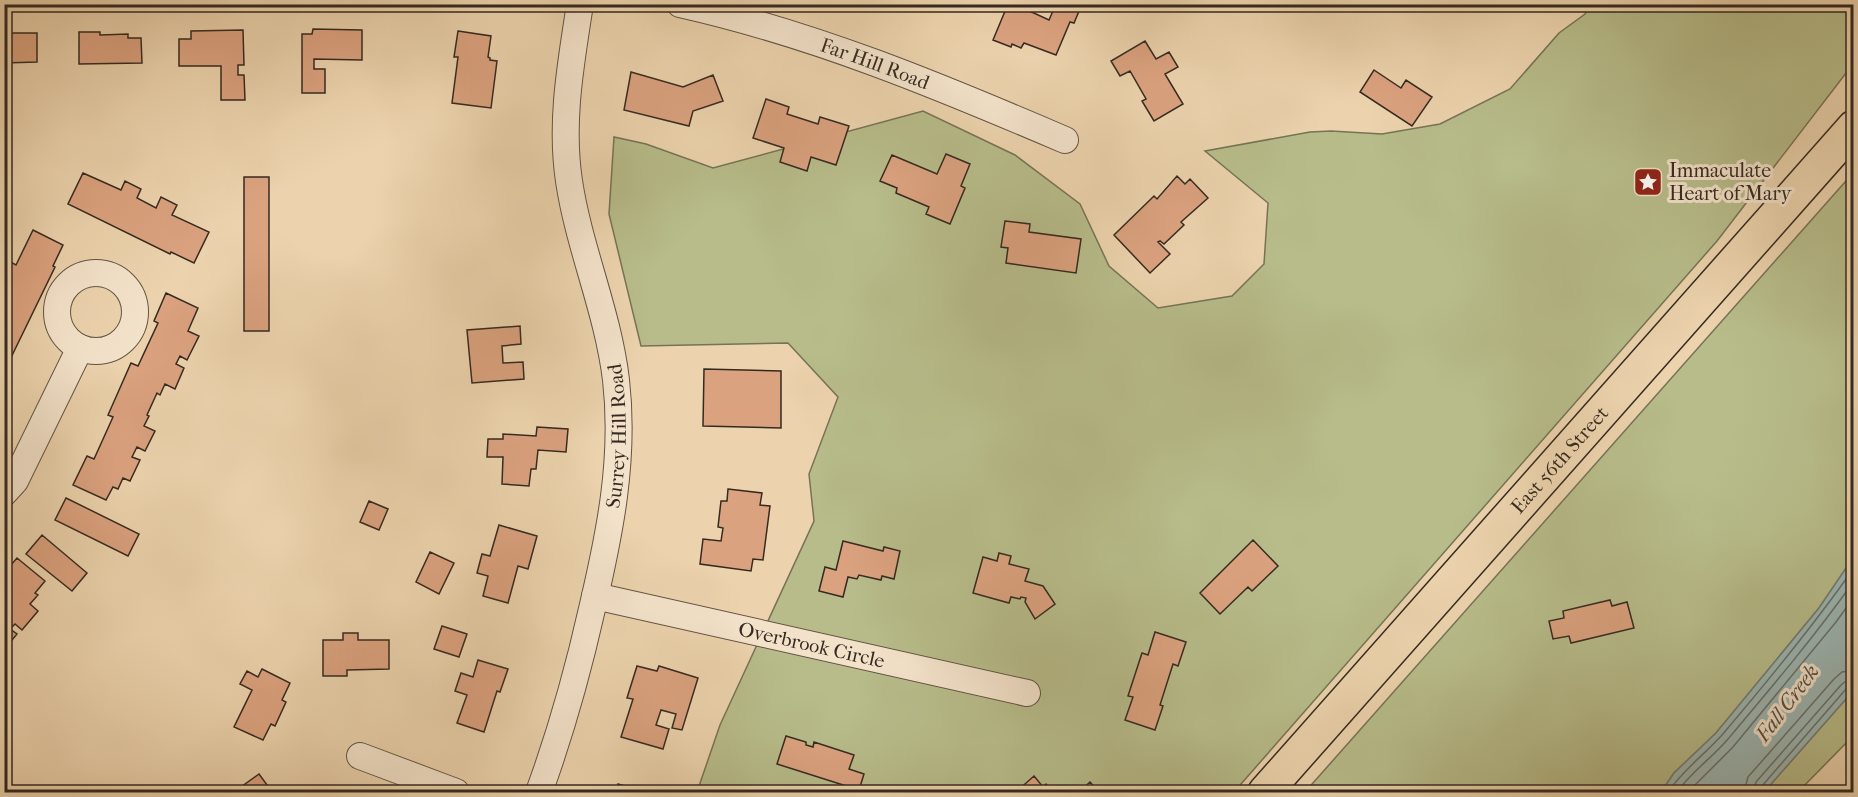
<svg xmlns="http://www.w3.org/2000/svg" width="1858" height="797" viewBox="0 0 1858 797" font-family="'IM FELL French Canon',serif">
  <rect width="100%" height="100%" fill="#ecd3ad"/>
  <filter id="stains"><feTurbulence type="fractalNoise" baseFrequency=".00333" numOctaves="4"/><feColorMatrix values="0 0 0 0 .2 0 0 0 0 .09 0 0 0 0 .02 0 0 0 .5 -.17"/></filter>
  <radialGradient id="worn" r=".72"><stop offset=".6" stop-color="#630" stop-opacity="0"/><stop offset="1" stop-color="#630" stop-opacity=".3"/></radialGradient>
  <!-- green -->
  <path fill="#b7bc8a" stroke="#767356" stroke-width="1.5" d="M 1590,5 L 1853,5 L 1853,64 L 1717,241 L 1234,792 L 697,792 L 720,725 L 814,521 L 809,474 L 838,397 L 788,343 L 641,346 L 609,214 L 614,137 L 646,144 L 713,168 L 923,111 L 1015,155 L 1080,204 L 1109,266 L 1158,308 L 1232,296 L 1264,264 L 1268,203 L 1205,151 L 1310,132 L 1331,131 L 1382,134 L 1440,124 L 1510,89 L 1559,33 L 1585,14 Z
    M 1853,173 L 1853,558 L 1819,608 L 1716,733 L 1674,773 L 1661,792 L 1305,792 Z
    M 1853,691 L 1853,736 L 1798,792 L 1764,792 Z"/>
  <!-- water -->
  <path fill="#9bb6b3" stroke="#727e79" stroke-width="1.5" d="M 1853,558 L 1853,691 L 1764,792 L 1661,792 L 1674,773 L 1716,733 L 1819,608 Z"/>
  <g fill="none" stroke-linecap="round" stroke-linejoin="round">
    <!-- shore -->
    <path stroke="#68706a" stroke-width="1.5" d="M 1668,792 C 1683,770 1704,755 1722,735 C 1768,681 1813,626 1854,568
      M 1677,792 C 1691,772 1712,758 1728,739 C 1771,688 1815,636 1854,581
      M 1688,792 L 1733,747 L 1836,622 L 1854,597
      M 1744,792 L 1748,777 L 1834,679 L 1842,672 L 1854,670
      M 1753,792 L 1756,782 L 1841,685 L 1846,681 L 1854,679
      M 1760,792 L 1762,786 L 1846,689 L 1854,687"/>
  </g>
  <!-- building -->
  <path fill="#dba27f" stroke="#352a21" stroke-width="1.5" d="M 1008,4 L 1014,4 L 1049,20 L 1056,4 L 1082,4 L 1074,23 L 1070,22 L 1056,55 L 1024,43 L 1021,48 L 1012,44 L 1011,47 L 993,40 Z
    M 313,29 L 362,30 L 362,60 L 314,59 L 314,69 L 325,69 L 325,93 L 302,93 L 302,34 L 312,34 Z
    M 243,30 L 244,65 L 238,65 L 238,75 L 244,75 L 245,100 L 221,100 L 221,66 L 179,66 L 179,39 L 191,39 L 191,31 Z
    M 458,31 L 491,36 L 488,57 L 490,58 L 490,60 L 497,61 L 491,108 L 452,103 L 458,57 L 454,57 Z
    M 79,32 L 100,32 L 100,35 L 128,34 L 128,38 L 141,38 L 142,63 L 79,64 Z
    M 4,33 L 37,33 L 37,62 L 4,63 Z
    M 1145,41 L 1156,59 L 1169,52 L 1178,67 L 1165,74 L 1183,104 L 1154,121 L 1142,101 L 1146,99 L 1130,71 L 1120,76 L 1111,61 Z
    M 1374,70 L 1401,88 L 1406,80 L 1432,97 L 1412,126 L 1360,92 Z
    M 631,72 L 683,87 L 713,75 L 723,101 L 693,111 L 689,126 L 624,110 Z
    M 766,99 L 789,107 L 787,114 L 818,124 L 820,117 L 849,126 L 836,165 L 811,157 L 807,171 L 780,162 L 784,148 L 753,138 Z
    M 946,154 L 970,164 L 961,186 L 965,188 L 950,224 L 926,214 L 929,207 L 896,193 L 897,188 L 880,181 L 892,155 L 937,174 Z
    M 83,173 L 121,190 L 125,181 L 141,189 L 137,198 L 156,208 L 161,197 L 177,205 L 172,215 L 209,232 L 194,263 L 171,252 L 170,254 L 68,204 Z
    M 1177,176 L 1185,184 L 1190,179 L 1208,198 L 1181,222 L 1184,225 L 1164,244 L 1160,241 L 1158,242 L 1170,254 L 1150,273 L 1114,235 L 1154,196 L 1157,199 Z
    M 244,177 L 269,177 L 269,331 L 244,331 Z
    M 1005,221 L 1030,224 L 1029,232 L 1081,239 L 1076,273 L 1006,263 L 1008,248 L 1001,247 Z
    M 33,230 L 63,245 L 53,266 L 55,267 L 4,372 L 4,266 L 7,260 L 16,265 Z
    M 166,293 L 198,308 L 188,331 L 199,336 L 187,360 L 180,356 L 176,364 L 184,368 L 175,389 L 165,384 L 160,395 L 157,393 L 147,415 L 149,416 L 144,426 L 155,431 L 145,451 L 137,447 L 132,457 L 140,460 L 130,481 L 123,478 L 118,489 L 113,487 L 106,500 L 73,485 L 87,456 L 94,459 L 113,417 L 108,415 L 131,363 L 138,366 L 158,323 L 154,321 Z
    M 520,326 L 521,344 L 502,346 L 503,363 L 523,362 L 524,379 L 472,383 L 467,330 Z
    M 704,369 L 781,371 L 781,428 L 703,426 Z
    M 537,427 L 568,429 L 566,452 L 538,450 L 536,469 L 531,469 L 529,486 L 502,484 L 503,457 L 487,457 L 488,439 L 503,439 L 503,434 L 536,436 Z
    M 728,489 L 762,493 L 760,505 L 770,506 L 763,560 L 753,559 L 751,571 L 700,564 L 703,539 L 721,541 L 723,528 L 718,527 L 721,501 L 727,501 Z
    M 66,498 L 139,534 L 128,556 L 55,520 Z
    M 369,501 L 388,509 L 379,530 L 360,522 Z
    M 499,525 L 537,536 L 528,569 L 518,566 L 508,603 L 483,596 L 488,576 L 477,573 L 482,554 L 490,556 Z
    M 42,535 L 87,573 L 72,591 L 26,554 Z
    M 1253,540 L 1278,566 L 1252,591 L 1248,587 L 1220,614 L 1200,593 Z
    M 843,541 L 883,551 L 884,547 L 900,551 L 894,579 L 882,576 L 881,580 L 859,575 L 857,579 L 848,577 L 843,597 L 819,591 L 825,567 L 836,570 Z
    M 430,552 L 454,563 L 439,594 L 416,582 Z
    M 999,553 L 1011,556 L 1009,564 L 1029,569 L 1025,581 L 1043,586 L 1055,604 L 1035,619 L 1025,602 L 1026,598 L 1021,597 L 1020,599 L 1011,597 L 1009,603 L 973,593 L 983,557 L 997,561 Z
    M 17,558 L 45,581 L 35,593 L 38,595 L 30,604 L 38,611 L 22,630 L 15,624 L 10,629 L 17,634 L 4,650 L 4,573 Z
    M 1610,600 L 1612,606 L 1627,602 L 1634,628 L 1571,643 L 1569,636 L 1553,639 L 1549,621 L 1564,618 L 1563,611 Z
    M 442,626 L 467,634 L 459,657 L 434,649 Z
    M 1155,632 L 1186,642 L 1178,666 L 1173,664 L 1160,705 L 1163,706 L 1155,730 L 1125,720 L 1133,697 L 1128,696 L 1142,653 L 1148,655 Z
    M 343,633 L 358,633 L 358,640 L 389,640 L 389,669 L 347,670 L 347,676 L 323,676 L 323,640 L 343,640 Z
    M 478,660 L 508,669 L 500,692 L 497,691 L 484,732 L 457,723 L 467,695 L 455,691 L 461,673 L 473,677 Z
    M 637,666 L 657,671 L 659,666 L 698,678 L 682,730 L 672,728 L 676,714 L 661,710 L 656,725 L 669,729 L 663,749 L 621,737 L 633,699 L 627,698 Z
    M 262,669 L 290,683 L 282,700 L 286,702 L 275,726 L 271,724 L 263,740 L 234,727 L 252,690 L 240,684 L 247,671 L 258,677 Z
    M 786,736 L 806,742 L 806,745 L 813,747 L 814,742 L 854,755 L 849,769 L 864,774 L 859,790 L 777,764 Z
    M 259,774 L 270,789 L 266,792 L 234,792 Z
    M 1034,776 L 1043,787 L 1046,784 L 1053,792 L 1016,792 Z
    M 1090,782 L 1099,792 L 1079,792 Z
    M 618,784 L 646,792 L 616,792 Z"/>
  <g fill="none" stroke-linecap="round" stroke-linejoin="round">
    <!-- minor casing -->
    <g stroke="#635444" stroke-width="28">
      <g id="minor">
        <path id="s1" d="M 680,4 C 814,34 939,86 1065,140"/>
        <circle cx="96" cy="312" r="39"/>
        <path d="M 4,493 L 15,481 L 80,348"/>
        <path id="s2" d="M 595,596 L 1027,693"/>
        <path d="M 360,756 L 456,792"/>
        <path id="s3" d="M 539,792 C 561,732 578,671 592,609 C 610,533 625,458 616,380 C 608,312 579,248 569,181 C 560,121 571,63 580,4"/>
      </g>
    </g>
    <!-- major casing -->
    <g stroke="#352a21" stroke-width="36">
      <g id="major">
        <path id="s4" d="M 1265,792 L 1854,127"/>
      </g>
    </g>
    <!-- minor -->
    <use href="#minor" stroke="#f3e2ca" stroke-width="26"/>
    <!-- major -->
    <use href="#major" stroke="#ecd3ad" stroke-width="33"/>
  </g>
  <!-- icons -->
  <defs>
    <g id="sight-square" transform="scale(1.5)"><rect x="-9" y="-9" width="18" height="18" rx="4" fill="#8f2418" stroke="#f3e2ca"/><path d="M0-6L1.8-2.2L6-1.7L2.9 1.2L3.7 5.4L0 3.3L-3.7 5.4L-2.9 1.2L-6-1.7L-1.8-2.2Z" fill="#fff"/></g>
  </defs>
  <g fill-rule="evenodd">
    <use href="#sight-square" x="1648" y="182"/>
  </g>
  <g text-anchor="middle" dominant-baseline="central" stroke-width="6" stroke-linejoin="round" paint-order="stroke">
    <!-- street labels -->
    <g font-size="20" fill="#352a21" stroke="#f3e2ca">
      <text stroke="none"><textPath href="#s1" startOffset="204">Far Hill Road</textPath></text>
      <text stroke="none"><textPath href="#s3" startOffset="366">Surrey Hill Road</textPath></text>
      <text stroke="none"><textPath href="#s4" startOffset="444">East 56th Street</textPath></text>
      <text stroke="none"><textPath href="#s2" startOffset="222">Overbrook Circle</textPath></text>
    </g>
    <!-- poi labels -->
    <g font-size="20" fill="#352a21" stroke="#f3e2ca" text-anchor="start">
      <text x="1669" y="170">Immaculate<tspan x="1669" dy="23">Heart of Mary</tspan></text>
    </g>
    <!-- water labels -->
    <g font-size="21" font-style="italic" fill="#4e4d46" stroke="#f3e2ca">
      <text transform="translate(1787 703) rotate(-53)">Fall Creek</text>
    </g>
  </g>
  <!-- margin -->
  <rect width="1858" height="797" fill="none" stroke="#ecd3ad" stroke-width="24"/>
  <rect x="6" y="6" width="1846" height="785" fill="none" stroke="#352a21" stroke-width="3"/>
  <rect x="12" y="12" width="1834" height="773" fill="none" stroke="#352a21" stroke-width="1.5"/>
  <rect width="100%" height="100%" filter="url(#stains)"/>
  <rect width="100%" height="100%" fill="url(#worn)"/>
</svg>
